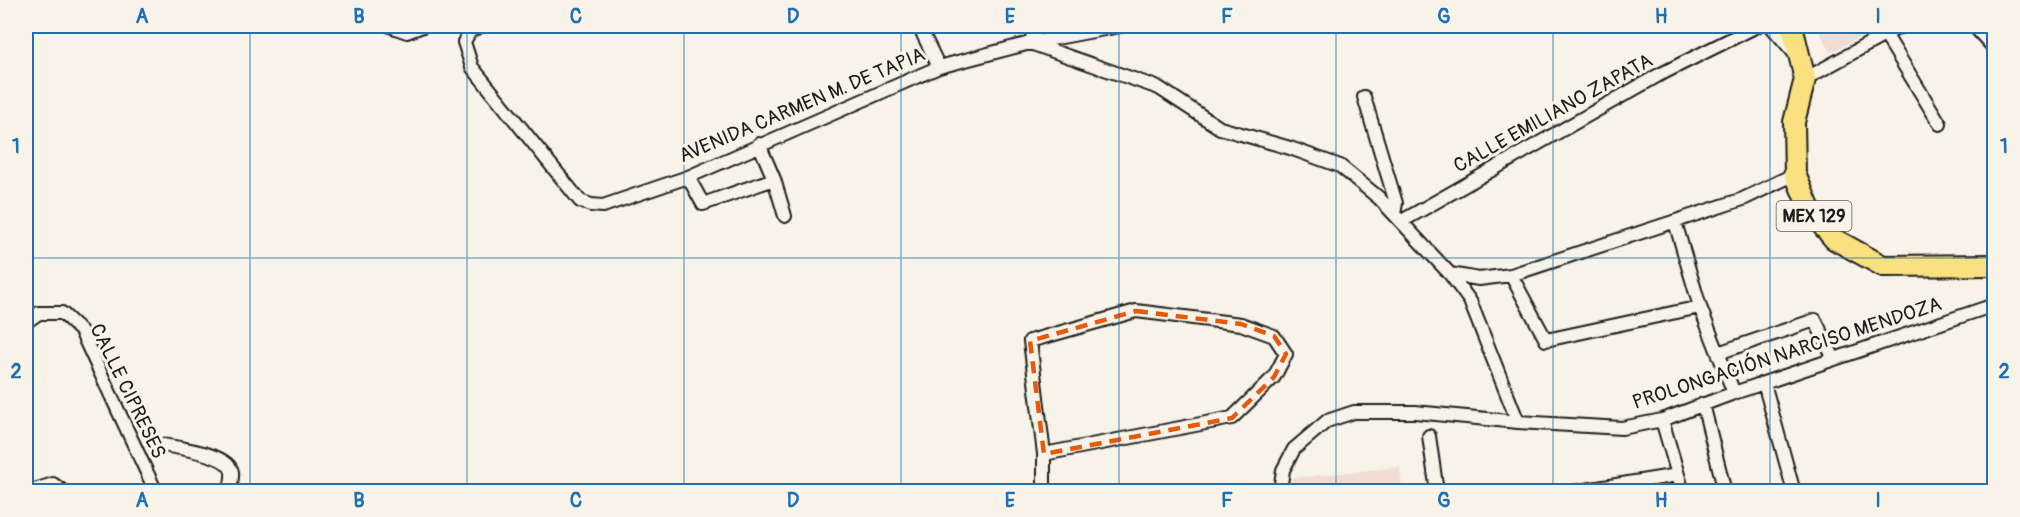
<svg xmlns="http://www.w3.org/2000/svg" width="2020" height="517" viewBox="0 0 2020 517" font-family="Pangolin,sans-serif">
  <rect width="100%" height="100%" fill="#f7f3e8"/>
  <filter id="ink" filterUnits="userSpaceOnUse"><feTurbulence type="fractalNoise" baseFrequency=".0167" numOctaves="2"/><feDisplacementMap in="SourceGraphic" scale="12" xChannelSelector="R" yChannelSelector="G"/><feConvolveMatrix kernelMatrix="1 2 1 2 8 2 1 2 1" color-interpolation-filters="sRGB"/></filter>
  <g filter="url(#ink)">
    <!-- built -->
    <path fill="#f1dcd4" d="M 1816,26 L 1882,26 L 1831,52 Z
      M 1400,467 L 1402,491 L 1292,491 L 1292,478 Z"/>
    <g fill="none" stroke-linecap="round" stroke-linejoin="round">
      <!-- street casing -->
      <g stroke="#1c1c1c" stroke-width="16">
        <path id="street" d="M 390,26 L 407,32 L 423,26
          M 481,26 L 470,31 L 464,42 L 472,67 L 580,201 L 591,205 L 603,206 L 688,177 L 939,67 L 1030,43 L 1120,26
          M 919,26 L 939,67
          M 1771,26 L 1796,55
          M 1974,26 L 1994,48
          M 1885,34 L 1940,124
          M 1030,43 L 1159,88 L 1220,128 L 1290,148 L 1340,166 L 1379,198 L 1450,274 L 1479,279 L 1511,275 L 1743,199 L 1795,174
          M 1030,43 L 1037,26
          M 1805,79 L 1901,26
          M 1364,97 L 1396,203 L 1394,214
          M 759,144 L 774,179 L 785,216
          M 688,177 L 703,204 L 774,179
          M 1402,221 L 1657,76 L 1757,26
          M 1675,222 L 1700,307 L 1734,393
          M 1450,274 L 1470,301 L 1518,422
          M 1511,275 L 1546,340 L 1700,307
          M 26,322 L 39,313 L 62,313 L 81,331 L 156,492
          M 1718,353 L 1815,320 L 1834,359
          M 1764,383 L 1794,492
          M 1703,404 L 1725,492
          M 1662,420 L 1683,492
          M 1429,436 L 1437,492
          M 163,445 C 179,448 229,454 232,472 C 233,478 230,486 230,492
          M 1044,454 L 1232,418 L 1274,377 L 1286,354 L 1274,336 L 1241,324 L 1136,311 L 1030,341 L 1044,454 L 1044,492
          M 28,492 L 53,484 L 64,492
          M 1282,492 L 1281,484 L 1283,470 L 1294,449 L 1327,421 L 1354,412 L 1415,412 L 1518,422 L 1622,428 L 1662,420 L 1734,393 L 1994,305
          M 1573,492 L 1678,475"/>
      </g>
      <!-- primary casing -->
      <g stroke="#1c1c1c" stroke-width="24">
        <path id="primary" d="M 1792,26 L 1805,79 L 1794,122 L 1795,174 L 1811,212 L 1834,239 L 1883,266 L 1994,265"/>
      </g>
      <!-- street -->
      <use href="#street" stroke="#f7f3e8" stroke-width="12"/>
      <!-- primary -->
      <use href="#primary" stroke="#fbe080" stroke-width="20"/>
    </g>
  </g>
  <!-- marked area -->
  <path fill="none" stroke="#e8590c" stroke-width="4.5" stroke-dasharray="12 8" stroke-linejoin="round" d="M 1136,311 L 1241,324 L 1274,336 L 1286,354 L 1274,377 L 1232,418 L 1044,454 L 1030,341 Z"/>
  <!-- grid -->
  <path fill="none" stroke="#1f6fb2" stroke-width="1.5" stroke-opacity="0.55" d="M 250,26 L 250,492M 467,26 L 467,492M 684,26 L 684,492M 901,26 L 901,492M 1119,26 L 1119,492M 1336,26 L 1336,492M 1553,26 L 1553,492M 1770,26 L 1770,492M 26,258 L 1994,258"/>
  <g text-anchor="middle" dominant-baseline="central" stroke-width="6" stroke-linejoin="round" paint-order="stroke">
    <!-- shield labels -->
    <rect fill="#f7f3e8" stroke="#5e5c59" stroke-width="1.5" x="1776.5" y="201" width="75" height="30" rx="4.5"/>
    <g font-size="18" font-weight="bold" fill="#1c1c1c">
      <text x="1814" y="216">MEX 129</text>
    </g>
    <!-- street labels -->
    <g font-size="20" fill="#1c1c1c" stroke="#f7f3e8">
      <text transform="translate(802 105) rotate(-23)">AVENIDA CARMEN M. DE TAPIA</text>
      <text transform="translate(1553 113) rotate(-29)">CALLE EMILIANO ZAPATA</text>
      <text transform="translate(1787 353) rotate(-18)">PROLONGACIÓN NARCISO MENDOZA</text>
      <text transform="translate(128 391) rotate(64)">CALLE CIPRESES</text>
    </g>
  </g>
  <!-- margin -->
  <rect width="2020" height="517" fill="none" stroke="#f7f3e8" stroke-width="66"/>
  <rect x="33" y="33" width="1954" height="451" fill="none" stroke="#1f6fb2" stroke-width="2"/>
  <g font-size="20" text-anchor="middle" font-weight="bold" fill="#1f6fb2">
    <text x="142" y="23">A</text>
    <text x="359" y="23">B</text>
    <text x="576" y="23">C</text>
    <text x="793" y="23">D</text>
    <text x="1010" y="23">E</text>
    <text x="1227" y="23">F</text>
    <text x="1444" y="23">G</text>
    <text x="1661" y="23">H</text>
    <text x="1878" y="23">I</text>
    <text x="16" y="153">1</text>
    <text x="2004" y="153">1</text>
    <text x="16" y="378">2</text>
    <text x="2004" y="378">2</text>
    <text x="142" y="507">A</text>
    <text x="359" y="507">B</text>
    <text x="576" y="507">C</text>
    <text x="793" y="507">D</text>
    <text x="1010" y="507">E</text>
    <text x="1227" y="507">F</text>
    <text x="1444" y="507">G</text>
    <text x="1661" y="507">H</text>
    <text x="1878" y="507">I</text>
  </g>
</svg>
